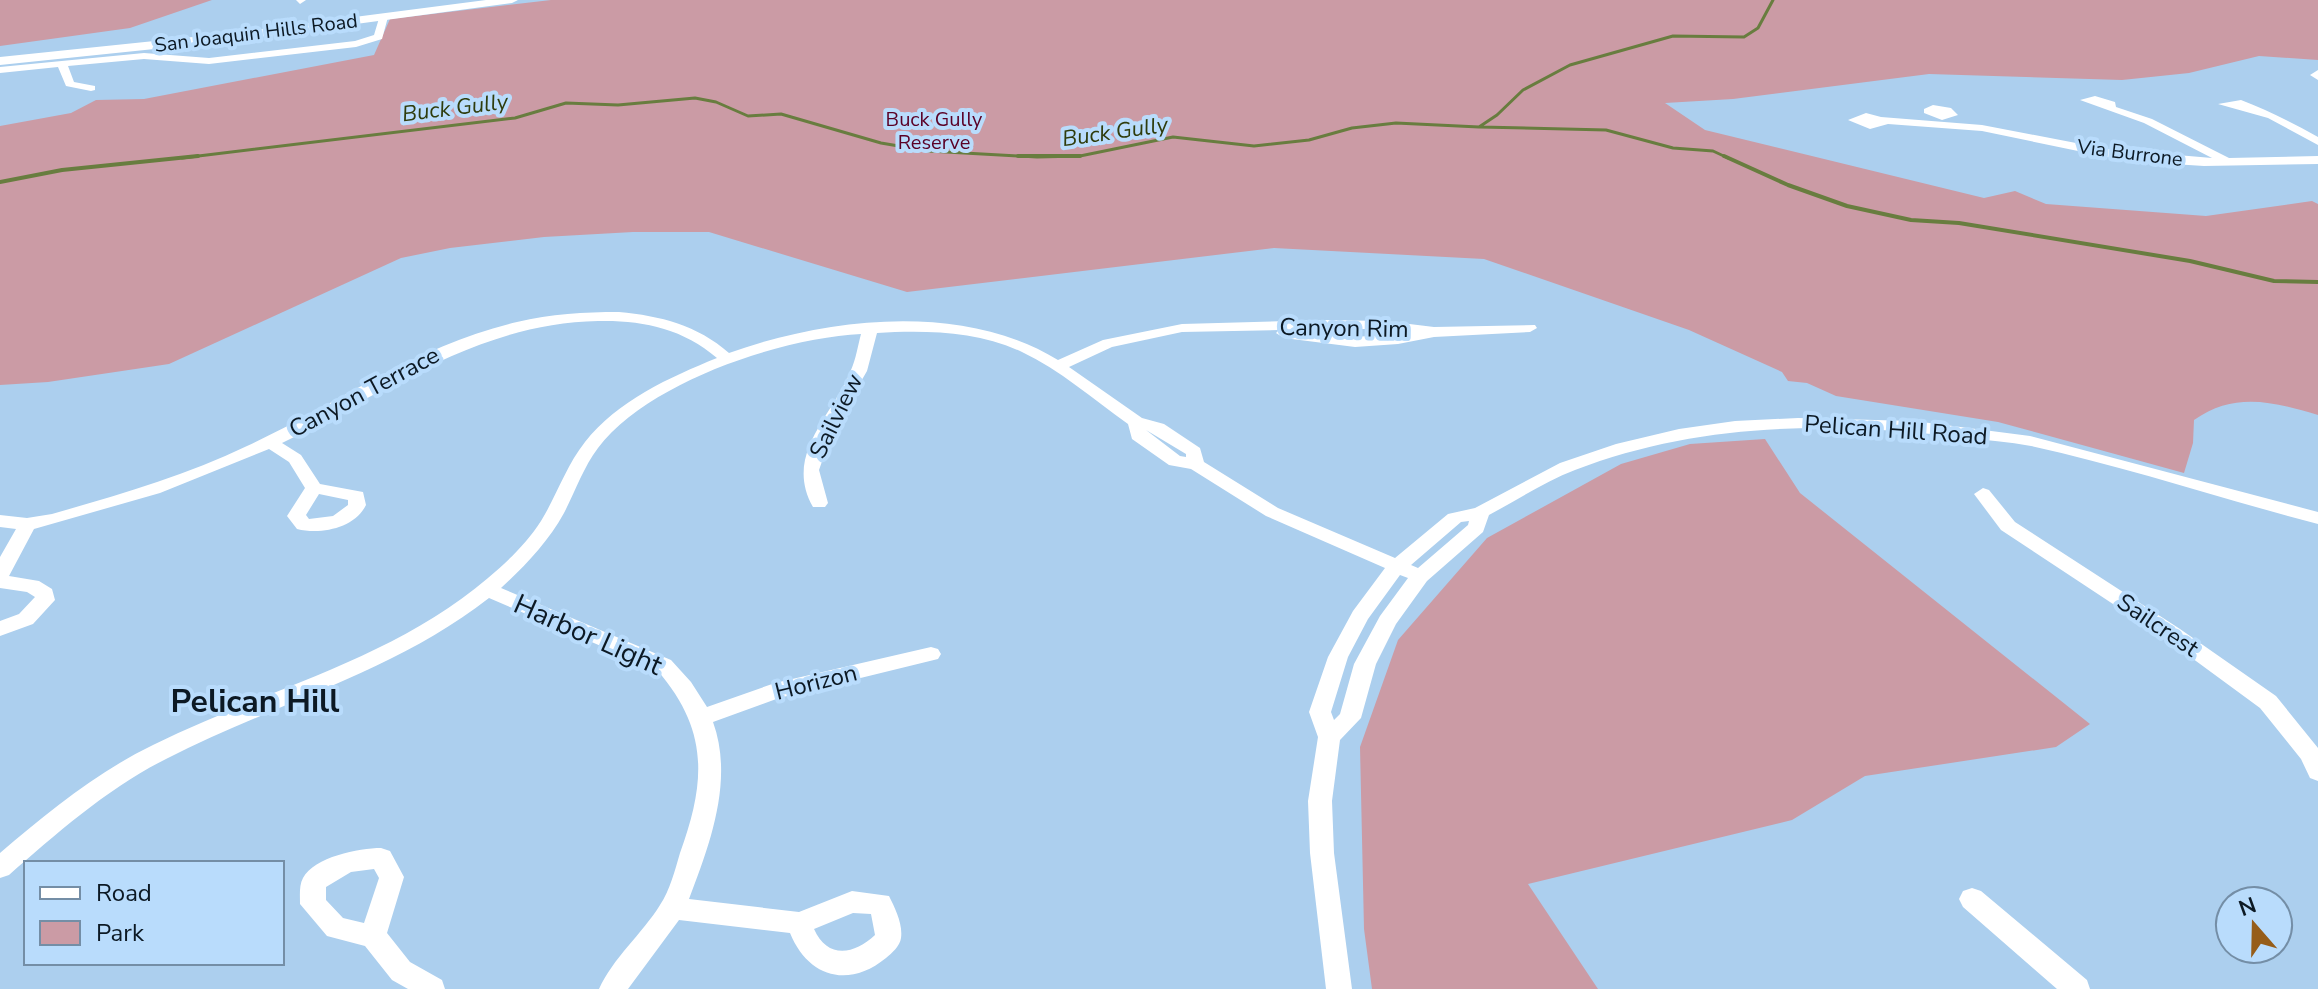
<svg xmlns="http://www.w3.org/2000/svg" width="2318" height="989" viewBox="0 0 2318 989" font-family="'Nunito Sans',sans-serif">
  <rect width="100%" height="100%" fill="#accfee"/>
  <!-- green -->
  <path fill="#cb9ba5" d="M 0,0 L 212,0 L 130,28 L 0,46 Z
    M 551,0 L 2318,0 L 2318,60 L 2259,56 L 2189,73 L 2122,80 L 1929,74 L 1733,99 L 1665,103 L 1705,130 L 1984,198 L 2015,191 L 2046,204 L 2206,216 L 2312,201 L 2318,204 L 2318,415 C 2274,402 2235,391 2194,420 L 2193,443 L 2184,473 L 1998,422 L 1836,396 L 1807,383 L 1788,381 L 1782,372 L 1689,330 L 1484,259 L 1274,248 L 907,292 L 709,232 L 633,232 L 544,237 L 450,248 L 401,258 L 169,364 L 48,382 L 0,385 L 0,126 L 71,113 L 96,100 L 144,99 L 374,55 L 390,19 Z
    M 1765,439 L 1800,493 L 2090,724 L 2056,747 L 1865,776 L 1792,820 L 1528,884 L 1598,989 L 1372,989 L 1364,929 L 1360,747 L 1398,640 L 1487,538 L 1621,464 L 1690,444 Z"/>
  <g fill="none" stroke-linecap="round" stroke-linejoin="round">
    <!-- stream-far1 -->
    <path stroke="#687d3f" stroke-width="3" d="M 1480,127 L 1606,130 L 1673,148 L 1713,151 L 1728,158
      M 182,158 L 515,118 L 566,103 L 618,105 L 695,98 L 716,102 L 748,116 L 781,114 L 881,143 L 928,151 L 1037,157 L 1080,156 L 1173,137 L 1254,146 L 1309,140 L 1352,128 L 1396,123 L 1479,127 L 1497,115 L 1523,90 L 1570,65 L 1673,36 L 1744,37 L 1758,28 L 1773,0"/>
    <!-- stream -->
    <path stroke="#687d3f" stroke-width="4" d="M 1018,156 L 1080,156
      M 1724,156 L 1788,185 L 1847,206 L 1911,220 L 1959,223 L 2190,261 L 2274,281 L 2318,282
      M 0,182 L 62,170 L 198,156"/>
    <!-- minor -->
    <path fill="#fff" fill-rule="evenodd" d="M 296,0 L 306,0 L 300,4 Z
      M 380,15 L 388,17 L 382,39 L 356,47 L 209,64 L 144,59 L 68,66 L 74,82 L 95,86 L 95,90 L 91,91 L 66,86 L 58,67 L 0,73 L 0,67 L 144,53 L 209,58 L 355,41 L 374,35 Z
      M 2318,70 L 2318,80 L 2310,75 Z
      M 2095,96 L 2115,102 L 2116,107 L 2152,119 L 2229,158 L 2318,156 L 2318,164 L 2204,166 L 2157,163 L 2107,157 L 1982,131 L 1888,124 L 1870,129 L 1848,120 L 1866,113 L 1881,117 L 1982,125 L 2107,149 L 2212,158 L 2144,123 L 2080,100 Z
      M 2241,100 C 2267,110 2293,123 2318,137 L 2318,145 L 2268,118 L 2218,104 Z
      M 1933,105 L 1951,108 L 1958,115 L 1942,120 L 1924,113 L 1924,109 Z
      M 619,312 C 661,316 697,325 729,353 C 830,317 963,302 1058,360 L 1103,340 L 1182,324 L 1324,320 L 1385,321 L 1434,327 L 1535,325 L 1537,328 L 1530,332 L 1434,337 L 1398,344 L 1355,347 L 1284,338 L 1276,333 L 1279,330 L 1182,332 L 1112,347 L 1069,367 L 1142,418 L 1164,424 L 1200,448 L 1204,462 L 1278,508 L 1395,558 L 1448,514 L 1475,508 L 1560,463 L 1616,444 L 1679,429 L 1735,421 L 1798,418 L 1914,421 L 2030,436 L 2318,512 L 2318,524 C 2222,499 2127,467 2031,446 C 2009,442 1986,440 1964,438 C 1834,421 1699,422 1575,470 C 1546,481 1517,500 1489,515 L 1483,532 L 1427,581 L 1396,624 L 1376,664 L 1361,718 L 1340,740 L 1332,801 L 1334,853 L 1352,989 L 1326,989 L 1310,853 L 1308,801 L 1318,737 L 1309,712 L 1328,657 L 1353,611 L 1385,568 L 1266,516 L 1191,469 L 1169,465 L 1132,439 L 1128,424 C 1093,399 1060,370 1022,352 C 978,331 924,330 877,333 L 867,371 L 833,430 L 819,470 L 828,503 L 825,507 L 813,507 C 783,454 833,416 851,370 C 856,359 858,345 861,334 C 781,338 648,382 598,448 C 583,468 575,492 564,513 C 548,542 525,566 501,588 L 671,660 L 691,682 L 707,707 L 775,683 L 931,647 L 938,649 L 941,654 L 938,659 L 779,698 L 713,722 C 734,780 710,844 689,899 L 799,912 L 852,891 L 889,896 C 895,908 903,924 901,938 C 900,946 892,953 886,958 C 848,989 808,977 790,933 L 679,920 L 628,989 L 599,989 C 613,958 642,934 660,905 C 670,890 675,870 680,853 C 706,781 709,730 657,670 L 489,598 C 393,673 273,704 166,759 C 108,788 57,833 9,875 L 0,878 L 0,853 C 47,813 97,772 153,745 C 264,690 392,660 488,578 C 507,562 527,543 541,521 C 557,495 566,466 585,442 C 617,401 670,377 717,358 C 682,328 642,320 598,321 C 479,323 385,393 282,443 L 301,455 L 320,484 L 363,492 L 366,505 C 355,528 321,535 297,529 L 287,516 L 305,488 L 289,462 L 269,449 L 160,493 L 34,529 L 9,576 L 39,581 L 52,589 L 55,600 L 33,624 L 0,636 L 0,621 L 19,614 L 35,597 L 27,592 L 0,588 L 0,557 L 16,529 L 0,527 L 0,515 L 27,518 L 52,514 C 118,495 185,476 247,446 C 335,405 420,344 517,322 C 551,314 584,312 619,312 ZM 1291,329 L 1385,329 L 1407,333 L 1355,337 ZM 1146,430 L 1186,454 L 1186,457 L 1180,456 ZM 319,494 L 348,500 L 348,505 L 333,516 L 309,519 L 306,515 ZM 1469,521 L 1468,525 L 1418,568 L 1411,565 L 1461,522 ZM 1400,575 L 1408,578 L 1380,616 L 1354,664 L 1340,714 L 1334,720 L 1331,712 L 1348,657 L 1368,619 ZM 853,913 L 871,914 L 875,935 C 854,955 827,959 814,929 Z
      M 1983,488 L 1989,490 L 2015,522 L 2180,629 L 2276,696 L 2318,748 L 2318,781 L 2310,778 L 2301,759 L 2260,708 L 2166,639 L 2001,530 L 1974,494 Z
      M 381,848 L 390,851 L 404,877 L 387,933 L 410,962 L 442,980 L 445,989 L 408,989 L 392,980 L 365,946 L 327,936 L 300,904 C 300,896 299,885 303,878 C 314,857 359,848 381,848 ZM 374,869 L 379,878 L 364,923 L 343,918 L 326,900 L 326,887 L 351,872 Z
      M 1972,888 L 1981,891 L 2087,980 L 2090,989 L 2057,989 L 1963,907 L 1959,899 L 1963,891 Z"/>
    <!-- major -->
    <path fill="#fff" fill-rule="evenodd" d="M 486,0 L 518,0 L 512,3 L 222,42 L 0,65 L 0,57 L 222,34 Z"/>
  </g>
  <g text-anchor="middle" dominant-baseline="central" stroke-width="8" stroke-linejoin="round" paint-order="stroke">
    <!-- far-street labels -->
    <g font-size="20" fill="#0c1924" stroke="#b9dcfc">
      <text transform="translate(256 33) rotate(-7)">San Joaquin Hills Road</text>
      <text transform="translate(2130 153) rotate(7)">Via Burrone</text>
    </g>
    <!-- far-park labels -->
    <g font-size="20" fill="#5a0126" stroke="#b9dcfc">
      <text x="934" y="119">Buck Gully<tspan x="934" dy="23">Reserve</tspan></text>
    </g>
    <!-- far-water labels -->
    <g font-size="22" font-style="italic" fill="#2e3c0c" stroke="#b9dcfc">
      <text transform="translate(455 108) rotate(-7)">Buck Gully</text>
      <text transform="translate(1115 132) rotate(-8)">Buck Gully</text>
    </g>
    <!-- street labels -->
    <g font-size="24" fill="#0c1924" stroke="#b9dcfc">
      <text transform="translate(1344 328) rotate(1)">Canyon Rim</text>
      <text transform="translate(364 392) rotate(-28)">Canyon Terrace</text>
      <text transform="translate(836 416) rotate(-64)">Sailview</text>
      <text transform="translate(1896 430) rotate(4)">Pelican Hill Road</text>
      <text transform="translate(2158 625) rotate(34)">Sailcrest</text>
      <text transform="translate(816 682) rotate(-14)">Horizon</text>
    </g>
    <!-- near-street labels -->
    <g font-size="28" fill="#0c1924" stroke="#b9dcfc">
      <text transform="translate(588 635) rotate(24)">Harbor Light</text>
    </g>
    <!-- near-neighbourhood labels -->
    <g font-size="32" font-weight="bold" fill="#0c1924" stroke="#b9dcfc">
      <text x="255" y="701">Pelican Hill</text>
    </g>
  </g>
  <!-- legend -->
  <rect x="24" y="861" width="260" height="104" fill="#b9dcfc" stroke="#748ea6" stroke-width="2"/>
  <rect x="40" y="887" width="40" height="12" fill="#ffffff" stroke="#748ea6" stroke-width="2"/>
  <text x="96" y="901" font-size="24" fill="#0c1924">Road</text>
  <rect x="40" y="921" width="40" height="24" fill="#cb9ba5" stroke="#748ea6" stroke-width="2"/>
  <text x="96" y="941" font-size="24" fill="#0c1924">Park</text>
  <!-- north arrow -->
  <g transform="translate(2254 925) rotate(340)"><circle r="38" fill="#b9dcfc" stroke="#748ea6" stroke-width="2"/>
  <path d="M0-6L14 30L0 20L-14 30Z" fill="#965d19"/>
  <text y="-12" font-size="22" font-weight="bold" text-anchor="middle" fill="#0c1924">N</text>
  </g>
</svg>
